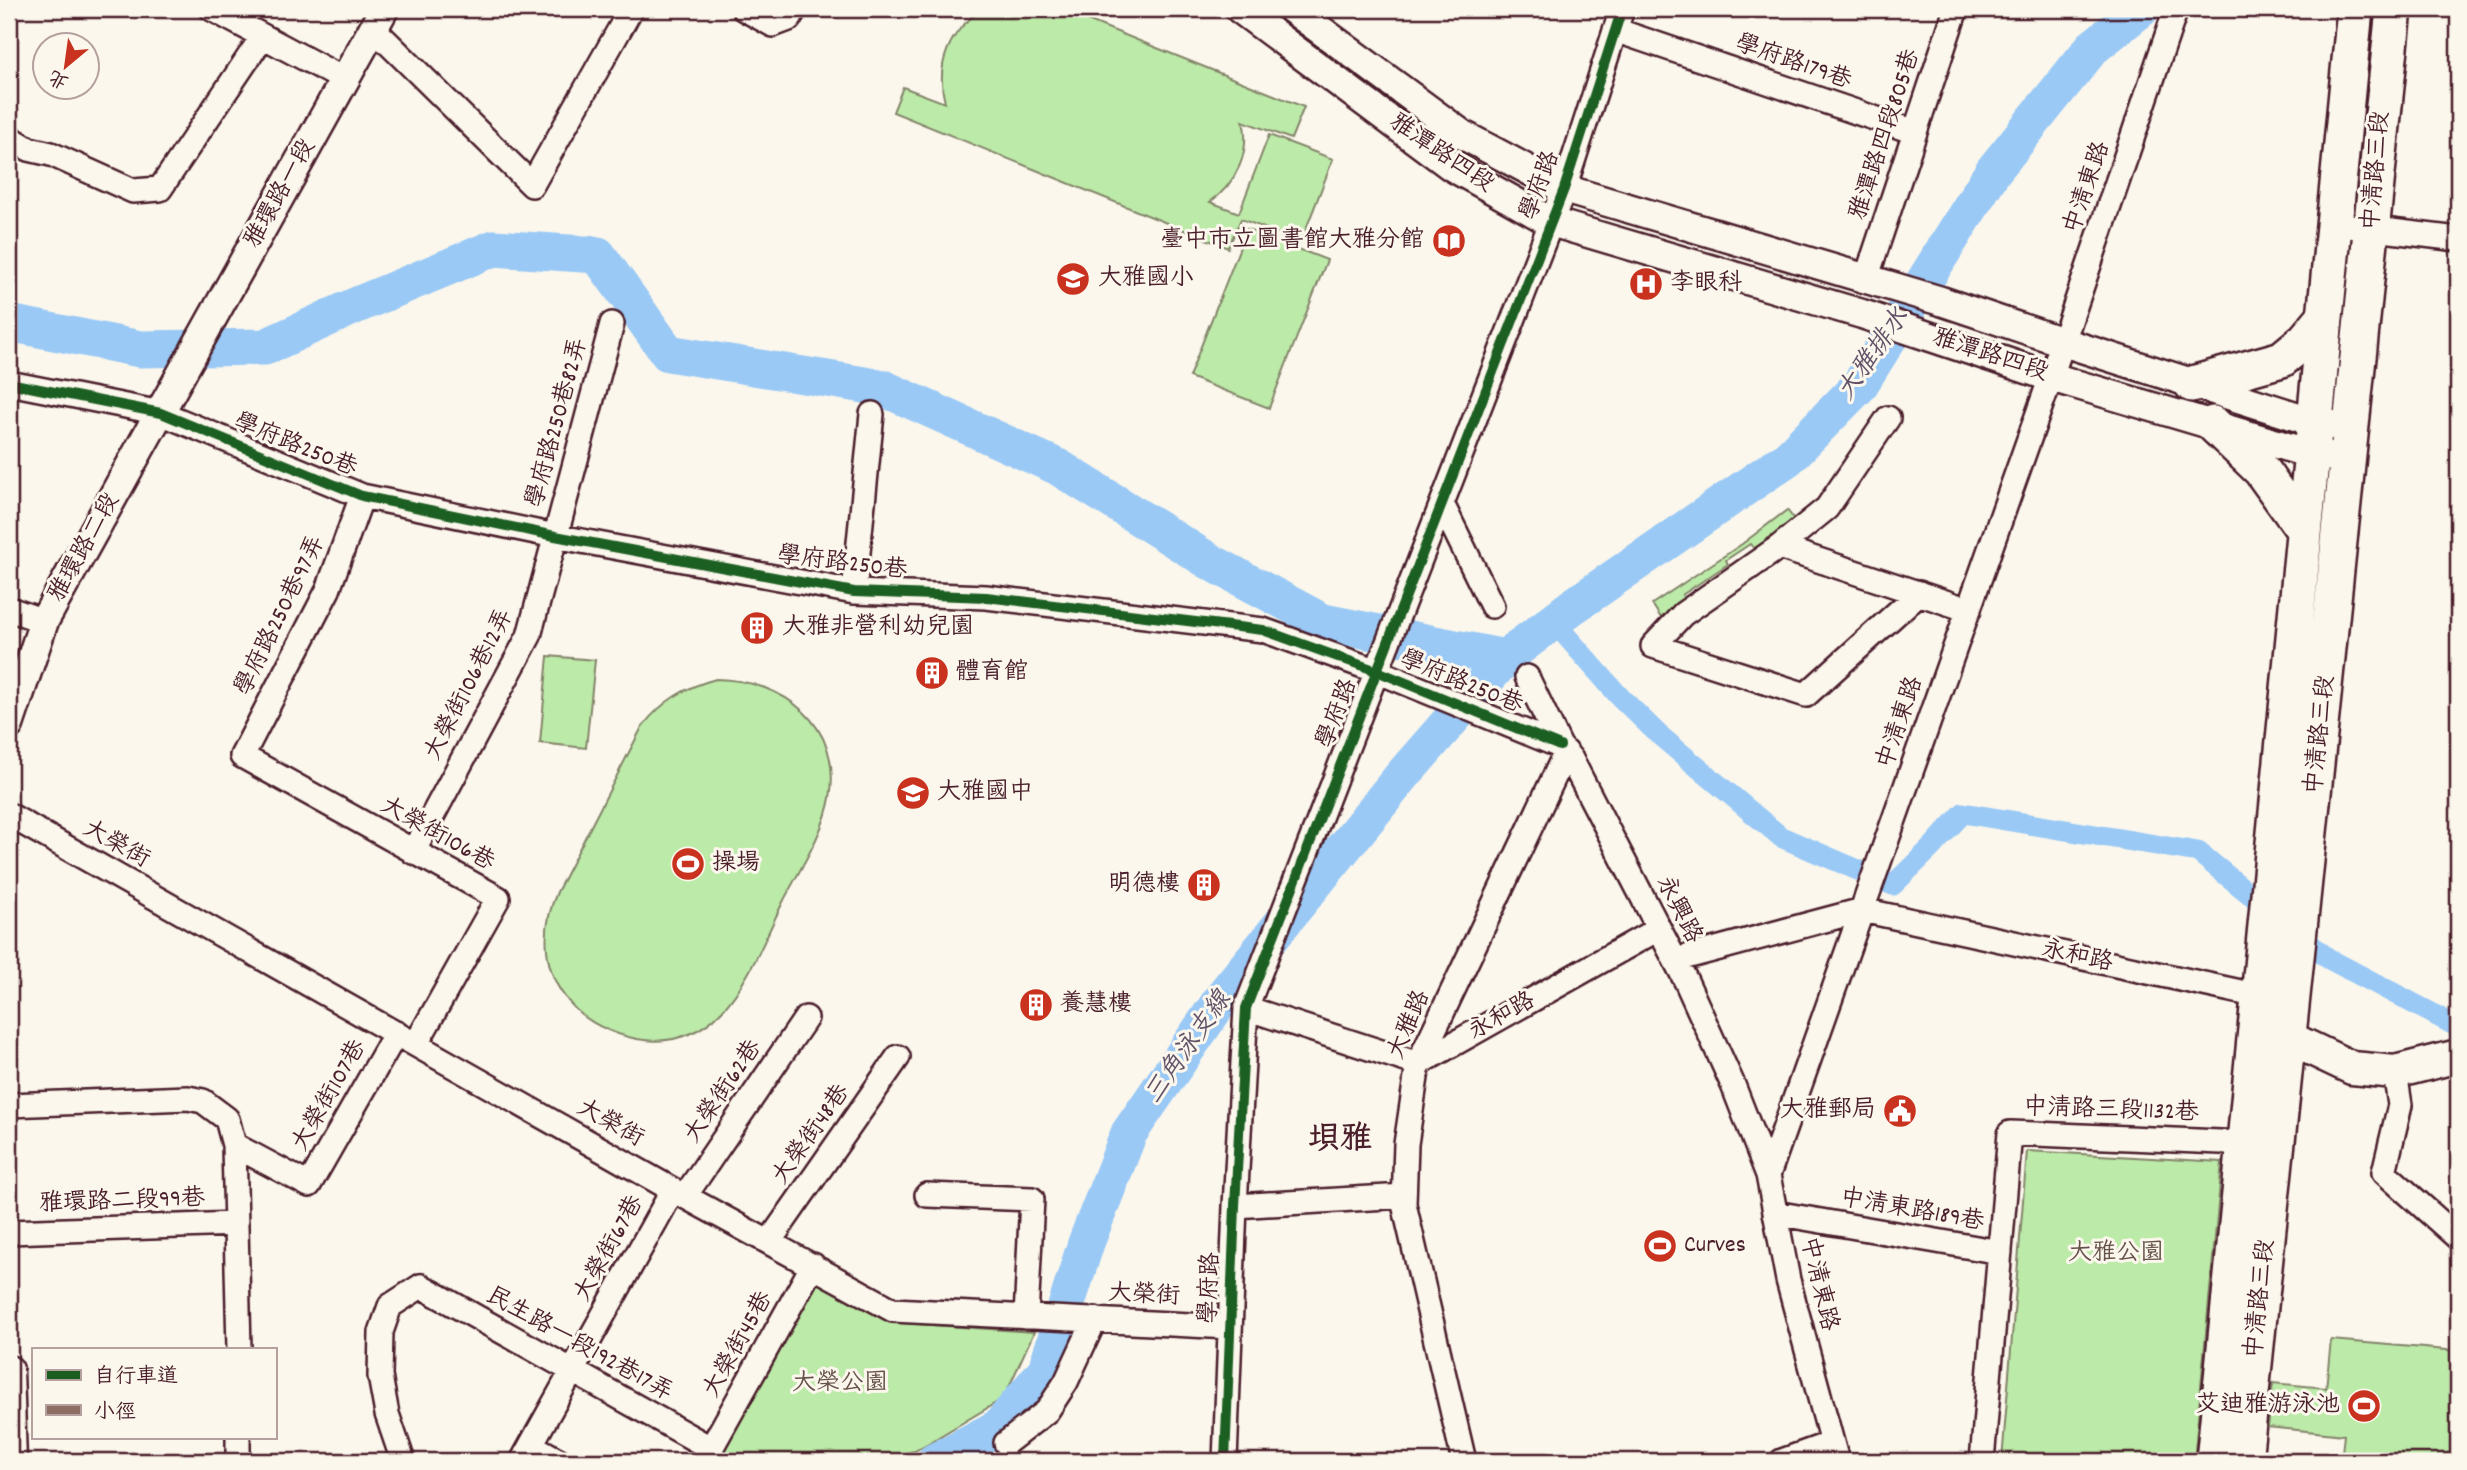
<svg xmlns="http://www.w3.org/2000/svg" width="2467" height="1470" viewBox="0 0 2467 1470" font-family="Dekko,'LXGW WenKai TC',sans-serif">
  <rect width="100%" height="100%" fill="#fbf7ec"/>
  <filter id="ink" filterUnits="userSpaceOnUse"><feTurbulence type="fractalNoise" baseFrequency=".0143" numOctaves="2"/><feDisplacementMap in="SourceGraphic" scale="14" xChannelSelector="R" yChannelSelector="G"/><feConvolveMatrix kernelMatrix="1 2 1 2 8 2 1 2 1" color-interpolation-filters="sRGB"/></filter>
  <g filter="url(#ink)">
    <!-- green -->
    <path fill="#bceaa8" stroke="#83846a" stroke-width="2" d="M 983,9 L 1060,9 L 1304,107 L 1291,139 L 1243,121 C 1251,152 1236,184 1210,202 L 1239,213 L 1269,135 L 1333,159 L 1301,242 L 1241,219 L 1228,248 L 893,112 L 903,87 L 945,103 C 935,64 949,31 983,9 Z
      M 1247,229 L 1327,260 L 1269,408 L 1189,377 Z
      M 1787,510 L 1800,527 L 1762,557 L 1750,544 L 1726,560 L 1728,564 L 1682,595 L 1690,607 L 1665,624 L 1652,604 L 1742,544 Z
      M 548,656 L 595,660 L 586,748 L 540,743 Z
      M 716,679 C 784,680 843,725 830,798 C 824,833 798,872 782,904 C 751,966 725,1054 637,1039 C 612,1034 585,1022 569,1002 C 542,971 541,928 557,892 L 642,727 C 662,701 685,687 716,679 Z
      M 2027,1151 L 2222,1162 L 2194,1461 L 2002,1461 Z
      M 821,1283 L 889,1322 L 1034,1332 L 1004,1398 L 915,1451 L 865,1461 L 826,1461 L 790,1457 L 768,1461 L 709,1461 L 804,1289 Z
      M 2331,1340 L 2458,1351 L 2458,1423 L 2454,1461 L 2341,1461 L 2344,1435 L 2268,1427 L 2273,1383 L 2326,1388 Z"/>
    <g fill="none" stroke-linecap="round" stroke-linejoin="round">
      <!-- canal -->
      <path stroke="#9ac9f6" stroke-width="21" d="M 1553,621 L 1620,697 L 1658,734 L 1781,837 L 1893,885 L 1932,847 L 1963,813 L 2198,852 L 2273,913
        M 2310,944 L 2329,959 L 2458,1027"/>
      <!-- river -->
      <path stroke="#9ac9f6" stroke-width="37" d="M 9,323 L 140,349 L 265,347 L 357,305 L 494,248 L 598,255 L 668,353 L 883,388 L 1058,467 L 1209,561 L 1323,622 L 1505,658
        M 935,1461 L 999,1427 L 1046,1370 L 1086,1243 L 1129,1133 L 1227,991 L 1402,776 L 1505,658 L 1572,607 L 1788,458 L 1859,386 L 1993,171 L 2092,48 L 2141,9"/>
      <!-- minor casing -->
      <g stroke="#4a1f2b" stroke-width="28">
        <path id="minor" d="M 212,9 L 345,80
          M 744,9 L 773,25 L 789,19 L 795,9
          M 373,28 L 532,185 L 631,9
          M 1615,30 L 1915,132
          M 9,137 L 29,149 L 51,154 L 133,191 L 160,189 L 263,36
          M 2333,224 L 2458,239
          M 1866,279 L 1956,9
          M 9,383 L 161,413 L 362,496 L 555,536 L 854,592 L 986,597 L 1263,630 L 1377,671 L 1560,746
          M 1888,418 L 1827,508 L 1779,547 L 1683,614 L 1653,646 L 1806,695 L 1919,593
          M 362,496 L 328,590 L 242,756 L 498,898 L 416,1044
          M 1442,504 L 1492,606
          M 1779,547 L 1969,610
          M 854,592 L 872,414
          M 9,609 L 44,621
          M 1527,677 L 1560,746 L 1571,759 L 1686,981 L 1733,1085 L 1768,1175 L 1788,1280 L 1837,1461
          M 9,815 L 673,1190 L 893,1310 L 1230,1327
          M 413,852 L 529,636 L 612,324
          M 1675,960 L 1862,910 L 2259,996
          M 1246,1008 L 1418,1064 L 1658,929
          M 2395,1072 L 2400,1105 L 2384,1172 L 2458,1238
          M 9,1105 L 188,1098 L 203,1101 L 227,1119 L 234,1145 L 239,1349
          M 234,1145 L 309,1185 L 396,1033
          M 1768,1175 L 2051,377 L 2176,9
          M 927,1195 L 1032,1199 L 1026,1317
          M 685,1196 L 806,1018
          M 1235,1206 L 1404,1196
          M 1775,1213 L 2000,1252
          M 9,1232 L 236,1224
          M 769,1242 L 898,1057
          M 238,1437 L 238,1461
          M 1006,1443 L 1047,1411 L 1066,1382 L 1095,1319
          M 531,1445 L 560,1461
          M 403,1461 L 387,1414 L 380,1376 L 381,1332 L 390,1306 L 421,1286 L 712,1449
          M 522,1461 L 673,1190
          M 704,1461 L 813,1265
          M 1225,1461 L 1235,1206 L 1246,1008 L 1564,189 L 1622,9
          M 1464,1461 L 1404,1204 L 1406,1144 L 1418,1064 L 1566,752
          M 1782,1461 L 1832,1443
          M 1982,1461 L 2010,1133 L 2244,1143"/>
      </g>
      <!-- tertiary casing -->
      <g stroke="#4a1f2b" stroke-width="33">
        <path id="tertiary" d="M 1240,9 L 1451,166 L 1551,222 L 1862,314 L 2051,377 L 2311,454 L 2330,456
          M 1292,9 L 1463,135 L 1564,189 L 1941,301 L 2063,342 L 2314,422 L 2333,425
          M 9,725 L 44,621 L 384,9
          M 9,1370 L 12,1461"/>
      </g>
      <!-- secondary casing -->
      <g stroke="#4a1f2b" stroke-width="37">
        <path id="secondary" d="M 2275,1019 L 2289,1038 L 2352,1068 L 2395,1072 L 2458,1056"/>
      </g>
      <!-- primary casing -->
      <g stroke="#4a1f2b" stroke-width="40">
        <path id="primary" d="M 2192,384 L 2282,359 L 2305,340 L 2325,316
          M 2213,424 L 2261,470 L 2304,530
          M 2214,1461 L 2355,9
          M 2244,1461 L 2394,9"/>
      </g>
      <!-- minor -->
      <use href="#minor" stroke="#fbf7ec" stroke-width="23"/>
      <!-- tertiary -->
      <use href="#tertiary" stroke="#fbf7ec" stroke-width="28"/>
      <!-- secondary -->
      <use href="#secondary" stroke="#fbf7ec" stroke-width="32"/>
      <!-- primary -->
      <use href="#primary" stroke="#fbf7ec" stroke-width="35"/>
      <!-- quiet -->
      <path stroke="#8d6e63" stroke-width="9" stroke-dasharray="18 9" stroke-linecap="butt" d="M 847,1460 L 847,1461"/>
      <!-- cycleway casing -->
      <g stroke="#fbf7ec" stroke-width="15">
        <path id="cycleway" d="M 9,383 L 161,413 L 362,496 L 555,536 L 854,592 L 986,597 L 1263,630 L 1377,671 L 1560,746
          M 1225,1461 L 1235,1206 L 1246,1008 L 1564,189 L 1622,9"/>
      </g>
      <!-- cycleway -->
      <use href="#cycleway" stroke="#1b5e20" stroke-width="10"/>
    </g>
  </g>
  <!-- icons -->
  <defs>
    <g id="library-disc" transform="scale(1.75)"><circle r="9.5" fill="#c8321e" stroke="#fbf7ec"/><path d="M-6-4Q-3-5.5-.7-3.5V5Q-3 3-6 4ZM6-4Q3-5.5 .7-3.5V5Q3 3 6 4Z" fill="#fff"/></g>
    <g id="school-disc" transform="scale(1.75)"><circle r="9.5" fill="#c8321e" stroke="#fbf7ec"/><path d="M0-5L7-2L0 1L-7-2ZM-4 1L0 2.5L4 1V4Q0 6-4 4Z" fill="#fff"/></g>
    <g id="hospital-disc" transform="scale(1.75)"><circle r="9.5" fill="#c8321e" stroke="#fbf7ec"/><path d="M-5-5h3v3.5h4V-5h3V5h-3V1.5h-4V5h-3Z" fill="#fff"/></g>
    <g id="building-disc" transform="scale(1.75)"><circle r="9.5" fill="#c8321e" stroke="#fbf7ec"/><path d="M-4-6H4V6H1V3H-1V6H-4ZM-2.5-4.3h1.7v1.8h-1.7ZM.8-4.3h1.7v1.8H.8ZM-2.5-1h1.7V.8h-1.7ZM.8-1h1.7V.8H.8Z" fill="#fff"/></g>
    <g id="stadium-disc" transform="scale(1.75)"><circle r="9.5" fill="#c8321e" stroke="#fbf7ec"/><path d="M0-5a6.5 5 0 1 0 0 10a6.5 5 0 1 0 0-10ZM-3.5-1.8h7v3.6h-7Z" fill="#fff"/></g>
    <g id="civic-disc" transform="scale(1.75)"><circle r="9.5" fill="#c8321e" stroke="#fbf7ec"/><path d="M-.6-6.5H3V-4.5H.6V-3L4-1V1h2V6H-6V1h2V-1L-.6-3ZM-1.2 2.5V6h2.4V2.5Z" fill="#fff"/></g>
  </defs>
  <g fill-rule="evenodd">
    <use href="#library-disc" x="1449" y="241"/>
    <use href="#school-disc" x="1073" y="279"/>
    <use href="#hospital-disc" x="1646" y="284"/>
    <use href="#building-disc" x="757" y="628"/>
    <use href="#building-disc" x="932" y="673"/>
    <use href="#school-disc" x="913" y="793"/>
    <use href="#stadium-disc" x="688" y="864"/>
    <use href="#building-disc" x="1204" y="885"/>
    <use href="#building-disc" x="1036" y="1005"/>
    <use href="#civic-disc" x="1900" y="1111"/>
    <use href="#stadium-disc" x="1660" y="1246"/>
    <use href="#stadium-disc" x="2364" y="1406"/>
  </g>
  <g text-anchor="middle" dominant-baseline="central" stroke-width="6" stroke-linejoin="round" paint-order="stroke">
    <!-- street labels -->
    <g font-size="24" fill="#4a1f2b" stroke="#fbf7ec">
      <text transform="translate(1793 63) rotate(19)">學府路179巷</text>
      <text transform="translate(1886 135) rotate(-72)">雅潭路四段805巷</text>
      <text transform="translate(1441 154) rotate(34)">雅潭路四段</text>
      <text transform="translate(2377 171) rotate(-85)">中清路三段</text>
      <text transform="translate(1541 186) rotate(-70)">學府路</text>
      <text transform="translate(2088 188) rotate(-71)">中清東路</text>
      <text transform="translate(281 194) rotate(-61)">雅環路一段</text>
      <text transform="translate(1990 356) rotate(18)">雅潭路四段</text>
      <text transform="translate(558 423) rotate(-75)">學府路250巷82弄</text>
      <text transform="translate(295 446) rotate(22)">學府路250巷</text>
      <text transform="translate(85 548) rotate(-61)">雅環路二段</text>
      <text transform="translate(842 564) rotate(7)">學府路250巷</text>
      <text transform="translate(281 616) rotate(-64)">學府路250巷97弄</text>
      <text transform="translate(1461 683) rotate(22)">學府路250巷</text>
      <text transform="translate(470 685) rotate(-63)">大榮街106巷12弄</text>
      <text transform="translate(1338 714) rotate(-69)">學府路</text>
      <text transform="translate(1901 723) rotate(-71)">中清東路</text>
      <text transform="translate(2321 735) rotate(-84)">中清路三段</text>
      <text transform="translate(437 835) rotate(29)">大榮街106巷</text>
      <text transform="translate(116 845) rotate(29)">大榮街</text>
      <text transform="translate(1678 910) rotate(63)">永興路</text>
      <text transform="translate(2077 957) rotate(12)">永和路</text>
      <text transform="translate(1502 1017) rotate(-29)">永和路</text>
      <text transform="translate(1410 1025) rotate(-67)">大雅路</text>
      <text transform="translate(724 1092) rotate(-56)">大榮街62巷</text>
      <text transform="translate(330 1096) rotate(-60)">大榮街107巷</text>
      <text transform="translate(2111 1111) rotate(2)">中清路三段1132巷</text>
      <text transform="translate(610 1124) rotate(29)">大榮街</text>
      <text transform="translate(812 1135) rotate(-55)">大榮街48巷</text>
      <text transform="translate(122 1202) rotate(-2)">雅環路二段99巷</text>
      <text transform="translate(1912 1211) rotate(10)">中清東路189巷</text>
      <text transform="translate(610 1249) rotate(-61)">大榮街67巷</text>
      <text transform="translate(1818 1284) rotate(77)">中清東路</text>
      <text transform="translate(1211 1288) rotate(-88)">學府路</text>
      <text transform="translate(1144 1296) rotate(3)">大榮街</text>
      <text transform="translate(2261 1299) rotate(-84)">中清路三段</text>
      <text transform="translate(579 1345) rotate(29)">民生路一段192巷17弄</text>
      <text transform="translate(739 1345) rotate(-61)">大榮街45巷</text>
    </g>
    <!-- poi labels -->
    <g font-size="24" fill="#4a1f2b" stroke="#fbf7ec" text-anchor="start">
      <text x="1424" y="241" text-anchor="end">臺中市立圖書館大雅分館</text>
      <text x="1098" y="279">大雅國小</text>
      <text x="1670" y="284">李眼科</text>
      <text x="782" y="628">大雅非營利幼兒園</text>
      <text x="956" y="673">體育館</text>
      <text x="937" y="793">大雅國中</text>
      <text x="712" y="864">操場</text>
      <text x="1180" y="885" text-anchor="end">明德樓</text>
      <text x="1060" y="1005">養慧樓</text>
      <text x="1876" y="1111" text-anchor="end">大雅郵局</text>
      <text x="1684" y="1246">Curves</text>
      <text x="2340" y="1406" text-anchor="end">艾迪雅游泳池</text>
    </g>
    <!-- park labels -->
    <g font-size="24" fill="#66524a" stroke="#fbf7ec">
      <text x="2116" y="1254">大雅公園</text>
      <text x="840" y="1384">大榮公園</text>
    </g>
    <!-- water labels -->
    <g font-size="26" font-style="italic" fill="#625268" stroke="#fbf7ec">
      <text transform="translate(1874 355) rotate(-55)">大雅排水</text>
      <text transform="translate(1189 1048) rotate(-55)">三角泳支線</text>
    </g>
    <!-- district labels -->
    <g font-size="32" font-weight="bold" fill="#4a1f2b" stroke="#fbf7ec">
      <text x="1340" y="1142">垻雅</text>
    </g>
  </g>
  <!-- margin -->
  <rect width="2467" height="1470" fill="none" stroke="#fbf7ec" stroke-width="35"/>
  <rect x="18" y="18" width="2432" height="1435" fill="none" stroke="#4a1f2b" stroke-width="2.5" filter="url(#ink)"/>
  <!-- legend -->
  <rect x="32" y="1348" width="245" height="91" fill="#fbf7ec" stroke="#b4a19f" stroke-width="2"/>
  <rect x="46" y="1370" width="35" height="10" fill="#1b5e20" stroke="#b4a19f" stroke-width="2"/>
  <text x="94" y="1382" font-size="21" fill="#4a1f2b">自行車道</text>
  <rect x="46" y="1405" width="35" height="10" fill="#8d6e63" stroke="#b4a19f" stroke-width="2"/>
  <text x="94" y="1418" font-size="21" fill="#4a1f2b">小徑</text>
  <!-- north arrow -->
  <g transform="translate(66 66) rotate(209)"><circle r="33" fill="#fbf7ec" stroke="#b4a19f" stroke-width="2"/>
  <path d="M0-5L12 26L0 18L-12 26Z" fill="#c8321e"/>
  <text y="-10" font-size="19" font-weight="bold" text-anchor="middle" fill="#4a1f2b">北</text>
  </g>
</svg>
